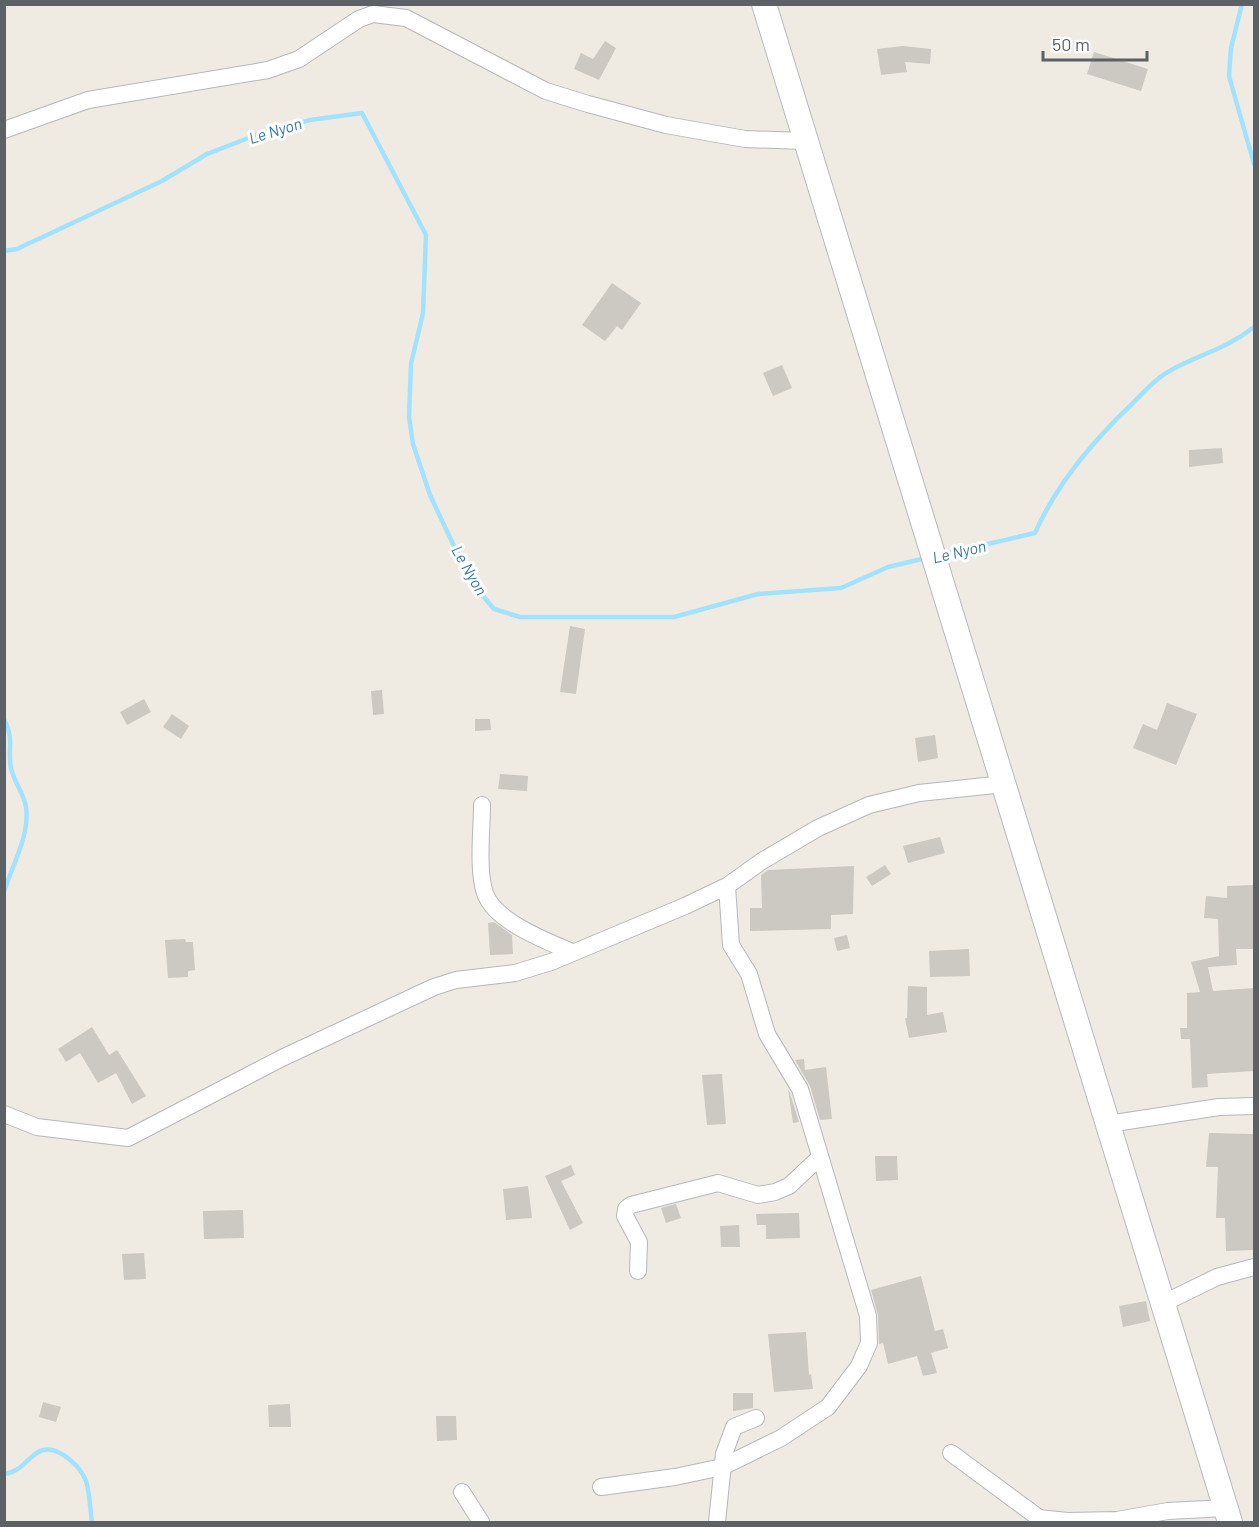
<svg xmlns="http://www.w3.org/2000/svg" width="1259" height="1527" viewBox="0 0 1259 1527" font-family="Barlow,sans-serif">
  <rect width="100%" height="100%" fill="#efebe3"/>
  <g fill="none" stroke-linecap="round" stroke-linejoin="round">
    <!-- stream -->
    <path stroke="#a3e2ff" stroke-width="4.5" d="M 1242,4 L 1231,48 L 1229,76 L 1254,164
      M 4,251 L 17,249 L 162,181 L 207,154 L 256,135 L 310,120 L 362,113 L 426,235 L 423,313 L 411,364 L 409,417 L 413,444 L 430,495 L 453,544 L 477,589 L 494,609 L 520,617 L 674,617 L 758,594 L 841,588 L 888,567 L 926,558
      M 940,555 L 1035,533 C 1057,483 1092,442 1131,405 C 1144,392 1157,377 1173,369 C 1203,353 1226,349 1254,327
      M 4,719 C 15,741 7,748 11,768 C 14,782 24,794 26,807 C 30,836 12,865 4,892
      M 4,1474 C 25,1471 27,1455 43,1450 C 59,1446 81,1467 86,1481 C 90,1494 90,1509 92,1522"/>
  </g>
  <!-- building -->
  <path fill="#ccc8c2" d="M 605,41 L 616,48 L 599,80 L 574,69 L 581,53 L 593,59 Z
    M 903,46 L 931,49 L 930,64 L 905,62 L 907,72 L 881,75 L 877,49 Z
    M 1094,52 L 1148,69 L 1141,91 L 1087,74 Z
    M 612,283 L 641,303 L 622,330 L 617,326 L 605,341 L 582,325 Z
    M 782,365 L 792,388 L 773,396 L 763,373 Z
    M 1222,448 L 1223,463 L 1189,467 L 1189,450 Z
    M 570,626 L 585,629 L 576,694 L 560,692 Z
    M 382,690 L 384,714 L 373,715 L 371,691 Z
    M 144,699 L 151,712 L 127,725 L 120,712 Z
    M 1167,703 L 1197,714 L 1176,765 L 1133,748 L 1143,724 L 1157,730 Z
    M 172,714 L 189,726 L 181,739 L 163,727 Z
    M 475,719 L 490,719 L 491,730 L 475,731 Z
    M 935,735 L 938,758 L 918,762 L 915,738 Z
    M 500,774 L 528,776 L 527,791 L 498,789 Z
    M 940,837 L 945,853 L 908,863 L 903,846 Z
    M 885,865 L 891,874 L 872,886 L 866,877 Z
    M 854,866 L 853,914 L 831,915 L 831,929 L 750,931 L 750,908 L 762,908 L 761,875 L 768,870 Z
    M 1254,885 L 1254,949 L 1236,949 L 1237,965 L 1208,967 L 1213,991 L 1254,988 L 1254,1071 L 1207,1074 L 1208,1087 L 1192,1088 L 1190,1039 L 1181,1039 L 1180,1028 L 1187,1028 L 1187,993 L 1200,992 L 1191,962 L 1219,956 L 1218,919 L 1204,918 L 1206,896 L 1227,898 L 1227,886 Z
    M 494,922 L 512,935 L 513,954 L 490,955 L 488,923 Z
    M 847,935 L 850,948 L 837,951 L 834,938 Z
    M 185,939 L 186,942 L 193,942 L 195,970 L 188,971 L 188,977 L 168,978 L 165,940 Z
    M 969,949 L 970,976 L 930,977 L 929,951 Z
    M 908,986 L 927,987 L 927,1015 L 943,1012 L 947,1032 L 909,1038 L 905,1018 L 907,1018 Z
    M 92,1027 L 109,1055 L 117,1050 L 146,1096 L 132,1104 L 116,1073 L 98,1083 L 80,1053 L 66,1062 L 58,1049 Z
    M 804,1059 L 805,1070 L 826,1067 L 832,1119 L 820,1120 L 810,1086 L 795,1060 Z
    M 722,1074 L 726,1124 L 707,1125 L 702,1075 Z
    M 788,1089 L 790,1093 L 799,1122 L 793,1123 Z
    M 1209,1133 L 1254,1134 L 1254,1250 L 1226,1251 L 1225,1218 L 1216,1218 L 1218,1167 L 1206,1167 Z
    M 875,1156 L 897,1156 L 898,1180 L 876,1181 Z
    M 571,1165 L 575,1175 L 561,1181 L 583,1223 L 570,1230 L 545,1176 Z
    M 528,1186 L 532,1218 L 506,1220 L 503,1189 Z
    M 676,1204 L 681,1218 L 666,1223 L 661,1208 Z
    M 243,1210 L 244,1238 L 204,1239 L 203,1211 Z
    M 799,1213 L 800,1238 L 766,1239 L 766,1225 L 757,1225 L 756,1214 Z
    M 739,1225 L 740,1247 L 721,1247 L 720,1226 Z
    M 144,1253 L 146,1279 L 124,1280 L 122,1254 Z
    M 921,1276 L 935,1331 L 943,1329 L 948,1348 L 931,1353 L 937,1373 L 923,1376 L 917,1356 L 888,1364 L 883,1343 L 879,1344 L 878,1315 L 871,1290 Z
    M 1146,1301 L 1150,1321 L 1123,1327 L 1119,1306 Z
    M 806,1332 L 809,1375 L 811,1374 L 813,1389 L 774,1392 L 768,1334 Z
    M 733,1393 L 753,1393 L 753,1408 L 733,1411 Z
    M 43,1402 L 61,1407 L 56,1422 L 39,1417 Z
    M 290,1404 L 291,1427 L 269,1427 L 268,1405 Z
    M 436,1416 L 456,1416 L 457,1440 L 437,1441 Z"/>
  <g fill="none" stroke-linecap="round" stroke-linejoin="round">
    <!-- minor casing -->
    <g stroke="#b4b7bb" stroke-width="18">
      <path id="minor" d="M 4,130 L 88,100 L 268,70 L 299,59 L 359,19 L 373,14 L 406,18 L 546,91 L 588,104 L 666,125 L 745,139 L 805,141
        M 482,805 C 482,830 477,870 485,893 C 494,921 546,941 572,952
        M 4,1114 L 37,1127 L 128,1138 L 282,1058 L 434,987 L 456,980 L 515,973 L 551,962 L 685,906 L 727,886 L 762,861 L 818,828 L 869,805 L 919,793 L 1004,784
        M 1108,1124 L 1219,1107 L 1254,1106
        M 638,1271 L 639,1242 L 625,1216 L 626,1209 L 631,1205 L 718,1183 L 758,1195 L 775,1192 L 789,1186 L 820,1157
        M 1164,1303 L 1217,1277 L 1254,1267
        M 951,1453 L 1039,1518 L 1067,1521 L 1117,1520 L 1168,1511 L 1226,1508
        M 601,1487 L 675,1477 L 722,1467 L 781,1438 L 828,1407 L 859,1366 L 869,1343 L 868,1316 L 800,1089 L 767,1034 L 749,974 L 731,945 L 727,886
        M 462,1492 L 481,1522
        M 717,1522 L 724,1454 L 734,1427 L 756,1418"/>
    </g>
    <!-- secondary casing -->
    <g stroke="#b5b9be" stroke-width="26">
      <path id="secondary" d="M 764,4 L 1230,1522"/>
    </g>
    <!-- minor -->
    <use href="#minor" stroke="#fff" stroke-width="16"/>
    <!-- secondary -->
    <use href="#secondary" stroke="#fff" stroke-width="24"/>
  </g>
  <g text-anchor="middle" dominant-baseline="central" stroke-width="6" stroke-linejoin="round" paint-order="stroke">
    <!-- water labels -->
    <g font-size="16" font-style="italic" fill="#3679a4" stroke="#fff">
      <text transform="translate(275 130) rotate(-17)">Le Nyon</text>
      <text transform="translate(959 551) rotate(-13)">Le Nyon</text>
      <text transform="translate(470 570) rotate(60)">Le Nyon</text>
    </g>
  </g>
  <!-- border -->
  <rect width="1259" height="1527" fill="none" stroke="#5b6165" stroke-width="12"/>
  <!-- scale -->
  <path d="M1043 51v9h104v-9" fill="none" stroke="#5b6165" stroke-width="3"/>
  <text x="1052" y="51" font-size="18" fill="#5b6165" stroke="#ffffff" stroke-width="4.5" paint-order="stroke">50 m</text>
</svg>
